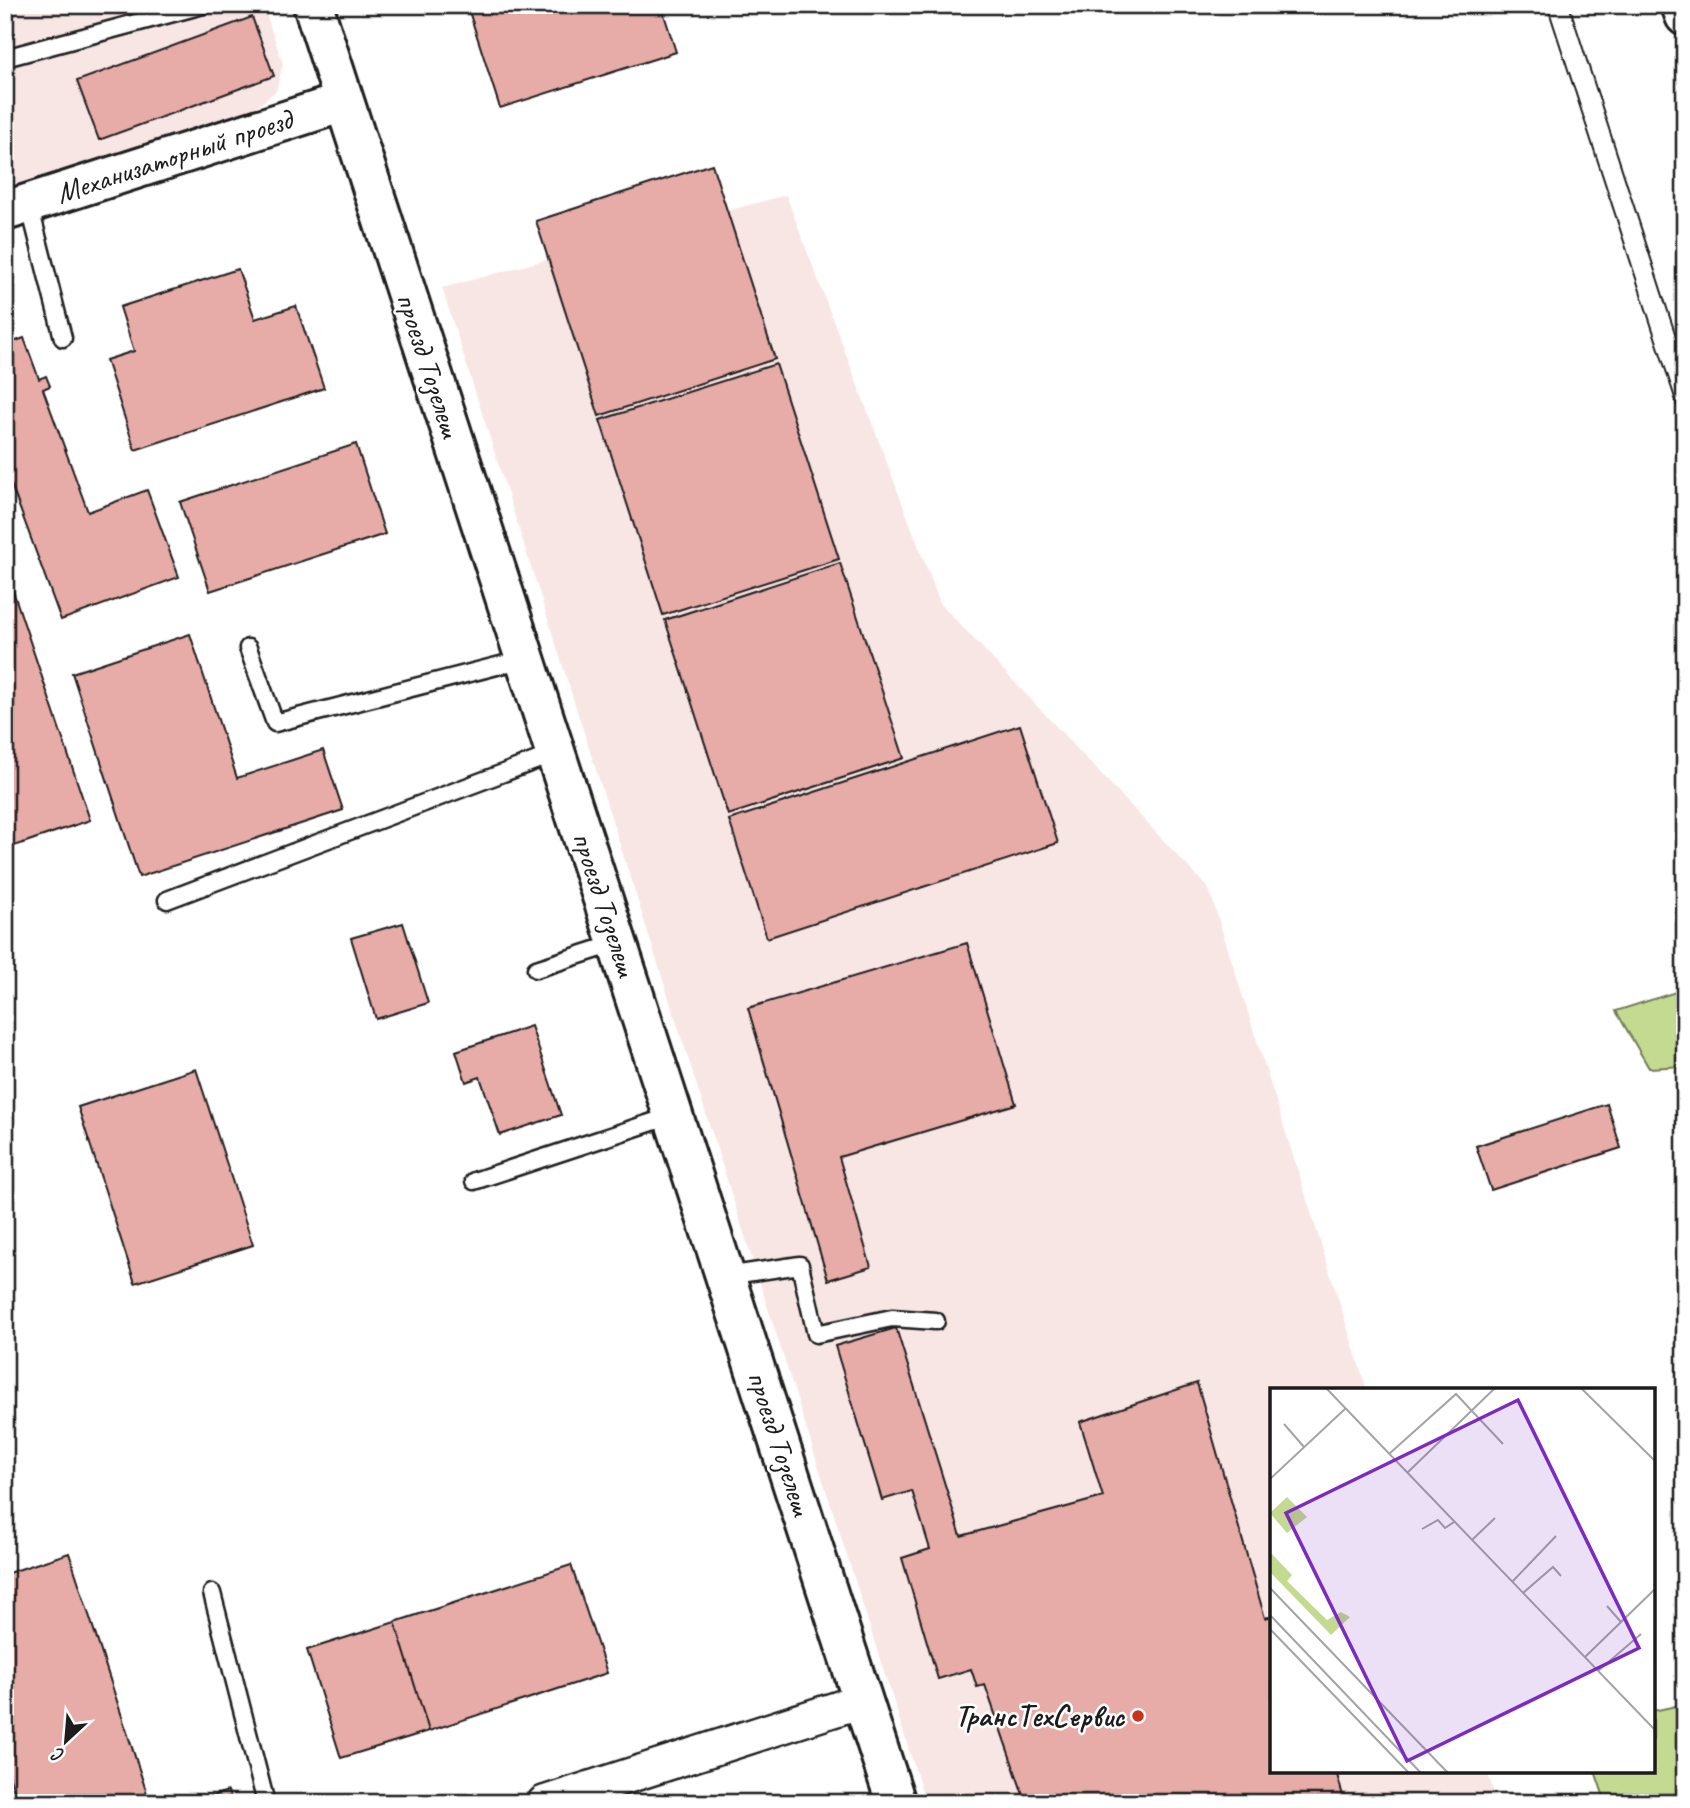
<svg xmlns="http://www.w3.org/2000/svg" width="1690" height="1808" viewBox="0 0 1690 1808" font-family="Caveat,sans-serif">
  <rect width="100%" height="100%" fill="#fff"/>
  <filter id="ink" filterUnits="userSpaceOnUse"><feTurbulence type="fractalNoise" baseFrequency=".0143" numOctaves="2"/><feDisplacementMap in="SourceGraphic" scale="14" xChannelSelector="R" yChannelSelector="G"/><feConvolveMatrix kernelMatrix="1 2 1 2 8 2 1 2 1" color-interpolation-filters="sRGB"/></filter>
  <g filter="url(#ink)">
    <!-- built -->
    <path fill="#f8e6e5" d="M 5,5 L 263,5 L 283,64 L 276,91 L 254,109 L 5,190 Z
      M 786,195 L 940,603 L 1209,889 L 1367,1390 L 1272,1390 L 1272,1771 L 1487,1771 L 1497,1803 L 926,1803 L 442,288 Z"/>
    <!-- green -->
    <path fill="#c4da90" stroke="#707b56" stroke-width="2" d="M 1685,989 L 1685,1066 L 1649,1068 L 1616,1011 Z
      M 1685,1704 L 1685,1803 L 1606,1803 L 1595,1771 L 1653,1771 L 1653,1711 Z"/>
    <!-- building -->
    <path fill="#e7aca8" stroke="#1c1c1c" stroke-width="2" d="M 467,5 L 661,5 L 676,52 L 500,108 Z
      M 252,17 L 274,76 L 99,140 L 77,81 Z
      M 712,164 L 775,359 L 599,416 L 536,221 Z
      M 238,269 L 255,319 L 296,306 L 324,388 L 135,450 L 106,360 L 134,351 L 120,307 Z
      M 24,338 L 39,379 L 46,376 L 50,386 L 43,389 L 88,512 L 147,490 L 179,577 L 61,620 L 5,468 L 5,345 Z
      M 776,364 L 839,559 L 663,615 L 600,420 Z
      M 356,444 L 385,534 L 210,591 L 180,502 Z
      M 840,563 L 904,758 L 728,815 L 665,620 Z
      M 5,567 L 90,820 L 5,849 Z
      M 190,634 L 237,778 L 323,750 L 343,810 L 139,877 L 72,673 Z
      M 1020,725 L 1058,843 L 767,938 L 729,820 Z
      M 403,923 L 428,1003 L 376,1019 L 351,938 Z
      M 967,943 L 1016,1104 L 839,1157 L 871,1267 L 828,1280 L 748,1008 Z
      M 531,1026 L 561,1115 L 500,1135 L 480,1077 L 466,1082 L 456,1051 Z
      M 196,1069 L 253,1245 L 135,1283 L 78,1107 Z
      M 1607,1104 L 1621,1148 L 1491,1190 L 1476,1146 Z
      M 896,1328 L 961,1536 L 1103,1497 L 1080,1422 L 1197,1383 L 1265,1618 L 1272,1616 L 1272,1771 L 1336,1771 L 1345,1803 L 1026,1803 L 985,1685 L 977,1687 L 971,1669 L 938,1679 L 902,1558 L 930,1549 L 912,1491 L 882,1500 L 835,1346 Z
      M 1685,1408 L 1685,1443 L 1675,1411 Z
      M 69,1553 L 150,1803 L 18,1803 L 5,1762 L 5,1574 Z
      M 571,1565 L 607,1673 L 429,1731 L 395,1622 Z
      M 395,1622 L 429,1731 L 341,1758 L 307,1650 Z
      M 228,1791 L 232,1803 L 196,1803 L 195,1801 Z"/>
    <g fill="none" stroke-linecap="round" stroke-linejoin="round">
      <!-- lane casing -->
      <g stroke="#1c1c1c" stroke-width="21">
        <path id="lane" d="M 5,58 L 203,5
          M 29,204 L 63,338
          M 248,648 L 275,723 L 524,659
          M 167,900 L 556,753
          M 536,969 L 617,943
          M 474,1181 L 674,1115
          M 726,1276 L 800,1265 L 816,1334 L 892,1318 L 936,1321
          M 212,1593 L 266,1803"/>
      </g>
      <!-- street casing -->
      <g stroke="#1c1c1c" stroke-width="38">
        <path id="street" d="M 544,1803 L 864,1700"/>
      </g>
      <!-- secondary casing -->
      <g stroke="#1c1c1c" stroke-width="44">
        <path id="secondary" d="M 313,5 L 896,1803
          M 1681,5 L 1685,16
          M 5,211 L 344,102"/>
      </g>
      <!-- lane -->
      <use href="#lane" stroke="#fff" stroke-width="16"/>
      <!-- street -->
      <use href="#street" stroke="#fff" stroke-width="33"/>
      <!-- secondary -->
      <use href="#secondary" stroke="#fff" stroke-width="38"/>
      <!-- tram -->
      <path stroke="#1c1c1c" stroke-width="2" d="M 1547,5 L 1685,429
        M 1569,5 L 1685,364"/>
    </g>
  </g>
  <!-- markers -->
  <circle fill="#c8321e" stroke="#fff" stroke-width="2.5" cx="1138" cy="1716" r="7"/>
  <g text-anchor="middle" dominant-baseline="central" stroke-width="5" stroke-linejoin="round" paint-order="stroke">
    <!-- street labels -->
    <g font-size="30" fill="#1c1c1c" stroke="#fff">
      <text transform="translate(174 156) rotate(-18)">Механизаторный проезд</text>
      <text transform="translate(429 365) rotate(72)">проезд Тозелеш</text>
      <text transform="translate(605 904) rotate(72)">проезд Тозелеш</text>
      <text transform="translate(780 1443) rotate(72)">проезд Тозелеш</text>
    </g>
    <!-- poi labels -->
    <g font-size="30" font-weight="bold" fill="#1c1c1c" stroke="#fff" text-anchor="end">
      <text x="1124" y="1716">ТрансТехСервис</text>
    </g>
  </g>
  <!-- overview -->
  <g transform="translate(1270 1388)">
    <rect width="385" height="385" fill="#fff"/>
    <path d="M 17,109 L 37,129 L 17,145 L 0,125 ZM 0,164 L 22,187 L 17,193 L 57,232 L 71,224 L 80,229 L 61,247 L 0,184 Z" fill="#c4da90"/>
    <path fill="none" stroke="#a4a4a4" stroke-width="2" d="M 56,0 L 385,342M 311,0 L 385,73M 14,36 L 34,59M 119,66 L 186,6 L 233,56M 137,85 L 225,0M 0,91 L 76,20M 152,141 L 168,132 L 175,140 L 184,134M 202,152 L 225,130M 242,194 L 286,148M 0,200 L 178,385M 253,205 L 283,179 L 291,188M 337,218 L 351,234M 0,227 L 151,385M 0,241 L 139,385M 315,269 L 385,201M 328,283 L 371,246"/>
    <path fill="#7b2cbf" fill-opacity="0.15" stroke="#7b2cbf" stroke-width="3.5" d="M 248,12 L 369,260 L 137,373 L 16,125 Z"/>
    <rect width="385" height="385" fill="none" stroke="#1c1c1c" stroke-width="3.5"/>
  </g>
  <!-- margin -->
  <rect width="1690" height="1808" fill="none" stroke="#fff" stroke-width="28"/>
  <rect x="14" y="14" width="1662" height="1780" fill="none" stroke="#1c1c1c" stroke-width="2.5" filter="url(#ink)"/>
  <!-- north arrow -->
  <g transform="translate(66 1741) rotate(206)" stroke="#ffffff" stroke-width="5" paint-order="stroke">
  <path d="M0-5L12 26L0 18L-12 26Z" fill="#1c1c1c"/>
  <text y="-10" font-size="19" font-weight="bold" text-anchor="middle" fill="#1c1c1c">С</text>
  </g>
</svg>
